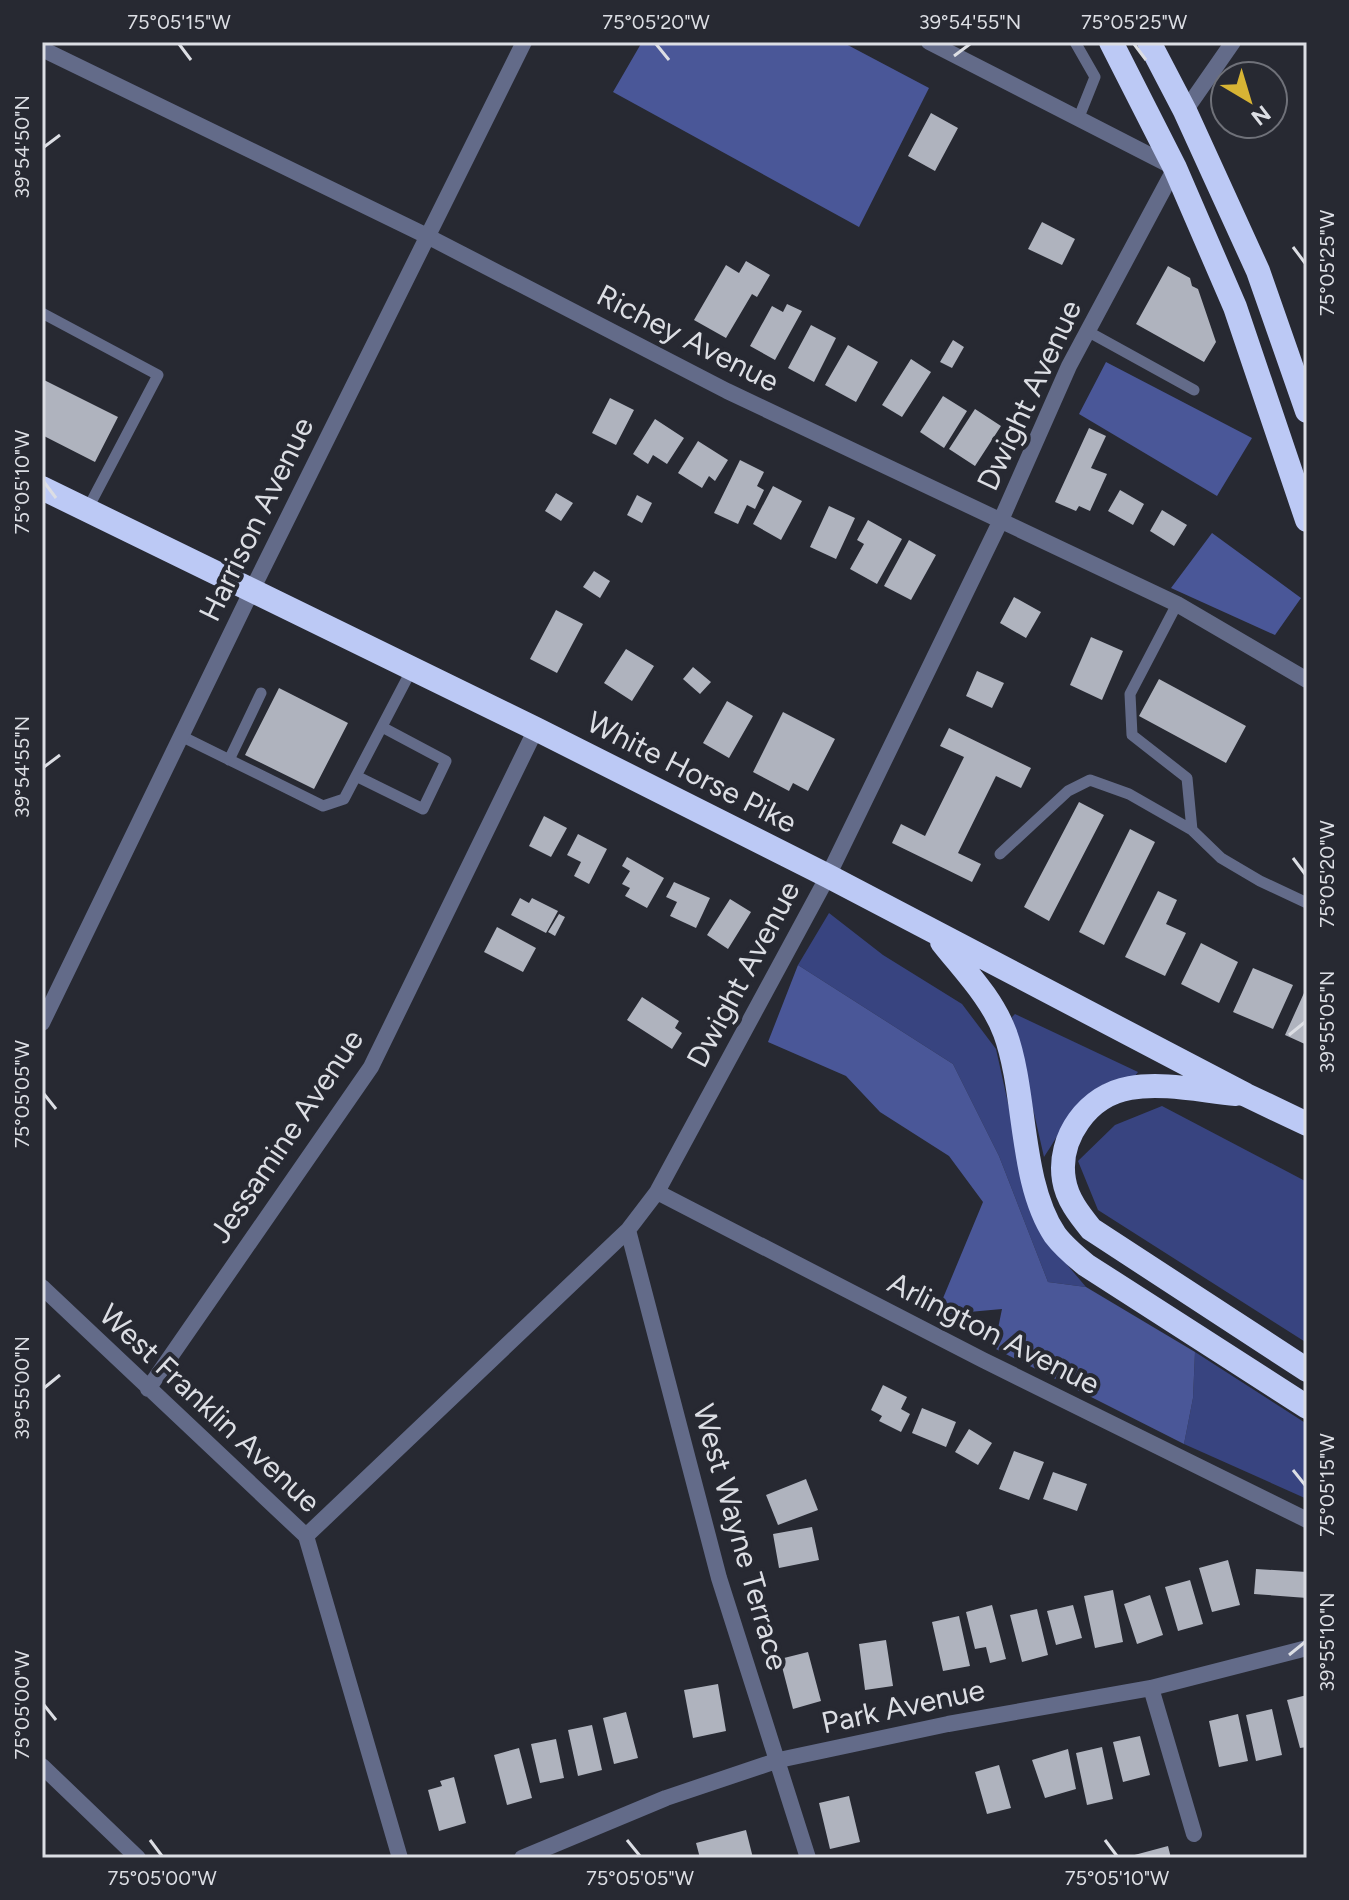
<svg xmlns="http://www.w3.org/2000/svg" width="1349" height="1900" viewBox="0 0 1349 1900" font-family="Figtree,sans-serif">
  <rect width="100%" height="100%" fill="#272932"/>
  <!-- green -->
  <path fill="#384480" d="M 829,913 L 883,955 L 962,1004 L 996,1049 L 1018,1148 L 1042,1235 L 1086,1287 L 1048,1282 L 999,1156 L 953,1064 L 798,965 Z
    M 1015,1014 L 1138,1072 L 1135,1076 C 1079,1083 1072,1116 1044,1157 L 1012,1017 Z
    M 1162,1106 L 1307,1182 L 1307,1343 L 1098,1210 L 1078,1161 L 1115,1125 Z
    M 1195,1352 L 1307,1424 L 1307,1499 L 1184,1444 L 1193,1398 Z"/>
  <!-- forest -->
  <path fill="#4a5798" d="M 642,42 L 842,42 L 929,88 L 859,227 L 613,92 Z
    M 1106,362 L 1252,438 L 1217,496 L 1079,414 Z
    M 1212,533 L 1301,598 L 1275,635 L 1171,588 Z
    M 798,965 L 953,1064 L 999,1156 L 1048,1282 L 1086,1287 L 1195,1352 L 1193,1398 L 1184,1444 L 994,1348 L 1002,1309 L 936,1315 L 983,1202 L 949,1156 L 880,1112 L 846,1076 L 768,1042 Z"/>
  <!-- building -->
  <path fill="#afb3be" d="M 931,113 L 958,128 L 935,171 L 908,156 Z
    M 1042,222 L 1075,239 L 1062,265 L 1028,249 Z
    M 746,261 L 770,275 L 757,297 L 752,294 L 726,338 L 694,320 L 726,265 L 739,273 Z
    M 1168,266 L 1190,278 L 1192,286 L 1198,289 L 1216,342 L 1204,362 L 1136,324 Z
    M 787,304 L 802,311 L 775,360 L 750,346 L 772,306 L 783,312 Z
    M 811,325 L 836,338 L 814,382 L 788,368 Z
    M 953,340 L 964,347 L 952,368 L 940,362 Z
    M 848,345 L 878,362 L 856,402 L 825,385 Z
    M 911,359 L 931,372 L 902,417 L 882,405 Z
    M 42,379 L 118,417 L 95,462 L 42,435 Z
    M 943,396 L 967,411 L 944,448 L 920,432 Z
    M 610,398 L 634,410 L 616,445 L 592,433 Z
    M 975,409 L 1001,426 L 975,466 L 949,449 Z
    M 655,419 L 684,438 L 667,464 L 653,455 L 648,464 L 633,454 Z
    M 1089,428 L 1106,436 L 1091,468 L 1107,474 L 1090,511 L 1079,506 L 1076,511 L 1055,502 Z
    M 698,441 L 728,460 L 715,481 L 709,476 L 702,488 L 678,473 Z
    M 740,460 L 764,472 L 757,486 L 764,490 L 755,509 L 747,505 L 738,524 L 714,513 Z
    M 773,486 L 802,501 L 781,540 L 753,524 Z
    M 1120,490 L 1144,504 L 1133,525 L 1108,511 Z
    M 556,493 L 573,503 L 561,521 L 545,511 Z
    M 637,495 L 652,503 L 642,523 L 627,515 Z
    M 829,506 L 855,518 L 836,559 L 810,547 Z
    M 1162,510 L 1187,525 L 1174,546 L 1150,531 Z
    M 868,520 L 902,539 L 877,584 L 850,569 L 864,544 L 857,540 Z
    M 909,540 L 936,555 L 911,600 L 884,586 Z
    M 594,571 L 610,581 L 600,598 L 583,587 Z
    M 1014,597 L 1041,612 L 1026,638 L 1000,623 Z
    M 556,610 L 583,624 L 557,673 L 530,659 Z
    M 1091,637 L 1123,651 L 1102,700 L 1070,685 Z
    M 626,649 L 654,666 L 632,701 L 604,683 Z
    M 693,667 L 711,682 L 700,694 L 683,679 Z
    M 977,671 L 1004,683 L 992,708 L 966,696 Z
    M 1159,679 L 1246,726 L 1226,763 L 1139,716 Z
    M 279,688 L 348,723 L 314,789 L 245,755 Z
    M 727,701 L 753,716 L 729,758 L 703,743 Z
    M 783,712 L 835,739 L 808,791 L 793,783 L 789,791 L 753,772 Z
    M 949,728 L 1031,768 L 1021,788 L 996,776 L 958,853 L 981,864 L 972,882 L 892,843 L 901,824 L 925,836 L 964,757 L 940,746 Z
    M 1079,802 L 1104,815 L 1049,921 L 1024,907 Z
    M 544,816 L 567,828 L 551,857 L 529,846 Z
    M 1130,829 L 1155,842 L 1104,945 L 1079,932 Z
    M 578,834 L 607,849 L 589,884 L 574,876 L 581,862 L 567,855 Z
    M 627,857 L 664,878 L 647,908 L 625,896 L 630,888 L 622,884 L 630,871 L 622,866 Z
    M 674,882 L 710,898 L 696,928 L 670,916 L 677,902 L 666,897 Z
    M 1158,891 L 1177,900 L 1166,924 L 1186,933 L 1165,976 L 1125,957 Z
    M 520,898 L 529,903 L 532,898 L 558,911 L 546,933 L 511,915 Z
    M 730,899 L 751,912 L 728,949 L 707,935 Z
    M 559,914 L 565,917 L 555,936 L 548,932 Z
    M 497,927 L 536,948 L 523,972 L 484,952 Z
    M 1201,943 L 1238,962 L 1219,1003 L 1181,984 Z
    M 1253,968 L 1293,985 L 1273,1029 L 1233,1012 Z
    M 1304,993 L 1307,994 L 1307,1045 L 1285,1035 Z
    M 642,997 L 679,1021 L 675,1028 L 682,1033 L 672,1049 L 627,1020 Z
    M 883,1385 L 907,1397 L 901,1409 L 910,1414 L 901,1432 L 879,1421 L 882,1416 L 871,1410 Z
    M 922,1408 L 956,1422 L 946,1447 L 912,1433 Z
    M 969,1429 L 992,1443 L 978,1465 L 955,1452 Z
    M 1014,1451 L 1044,1462 L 1029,1500 L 999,1489 Z
    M 1053,1472 L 1087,1484 L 1077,1511 L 1043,1499 Z
    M 806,1479 L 818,1510 L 778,1525 L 766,1495 Z
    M 812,1527 L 819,1560 L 779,1568 L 773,1534 Z
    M 1228,1560 L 1240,1605 L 1212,1612 L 1199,1568 Z
    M 1256,1569 L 1307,1572 L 1307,1598 L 1254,1594 Z
    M 1190,1580 L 1203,1624 L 1178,1631 L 1165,1587 Z
    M 1113,1590 L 1123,1642 L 1095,1648 L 1084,1596 Z
    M 1150,1595 L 1163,1635 L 1137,1644 L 1124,1604 Z
    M 992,1605 L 1006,1659 L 990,1663 L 986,1647 L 975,1649 L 966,1612 Z
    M 1073,1605 L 1082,1638 L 1056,1645 L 1047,1611 Z
    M 1037,1609 L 1048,1655 L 1022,1662 L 1010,1615 Z
    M 959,1616 L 970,1666 L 943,1671 L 932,1622 Z
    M 886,1640 L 893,1686 L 865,1690 L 859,1644 Z
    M 808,1652 L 821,1701 L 793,1709 L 780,1659 Z
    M 718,1684 L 726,1731 L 693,1738 L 684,1690 Z
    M 1307,1695 L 1307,1747 L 1300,1748 L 1287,1700 Z
    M 1272,1709 L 1282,1755 L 1256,1761 L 1246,1715 Z
    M 626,1712 L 638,1758 L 614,1764 L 603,1718 Z
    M 1238,1714 L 1248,1761 L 1219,1767 L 1209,1721 Z
    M 592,1725 L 602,1770 L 578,1776 L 568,1730 Z
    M 1140,1736 L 1150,1775 L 1123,1782 L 1113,1742 Z
    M 556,1739 L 564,1778 L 540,1783 L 531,1744 Z
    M 1102,1747 L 1113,1799 L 1087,1805 L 1076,1753 Z
    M 519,1748 L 532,1798 L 507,1805 L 494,1755 Z
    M 1068,1749 L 1076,1789 L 1045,1798 L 1032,1760 Z
    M 999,1765 L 1011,1808 L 987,1814 L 975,1772 Z
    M 454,1777 L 466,1823 L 439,1831 L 428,1790 L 442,1786 L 440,1781 Z
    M 849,1796 L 860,1842 L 830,1849 L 819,1803 Z
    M 746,1830 L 753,1858 L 700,1858 L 696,1843 Z
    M 1168,1846 L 1171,1858 L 1127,1858 L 1127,1857 Z"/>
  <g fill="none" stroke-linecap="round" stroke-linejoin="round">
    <!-- lane -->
    <path stroke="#636b89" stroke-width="11" d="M 1075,42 L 1095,77 L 1079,117
      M 42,313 L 158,375 L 87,510
      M 1087,331 L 1194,390
      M 1177,604 L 1130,694 L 1132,735 L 1187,778 L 1192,830 L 1221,858 L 1260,881 L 1307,903
      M 181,736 L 323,806 L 344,799 L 412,669
      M 229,760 L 261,693
      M 356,776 L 423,809 L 446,761 L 382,727
      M 1000,854 L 1068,791 L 1090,780 L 1129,794 L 1192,830"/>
    <!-- street -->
    <path stroke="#636b89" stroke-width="16" d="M 42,49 L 427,236 L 727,391 L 1177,604 L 1307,680
      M 1185,111 L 1233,42
      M 42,1023 L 252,590 L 524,42
      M 657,1192 L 983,1360 L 1307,1520
      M 628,1230 L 719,1578 L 808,1858
      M 42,1287 L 306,1536 L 400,1858
      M 148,1389 L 371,1067 L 536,729
      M 306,1536 L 628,1230 L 657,1192 L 828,876 L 1001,520 L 1069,366 L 1175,168 L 929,42
      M 1151,1688 L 1194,1834
      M 42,1766 L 138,1858
      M 522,1858 L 666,1798 L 779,1760 L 948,1724 L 1151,1688 L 1307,1648"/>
    <!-- highway -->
    <path stroke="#bcc9f5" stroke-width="24" d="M 1111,42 L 1175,168 L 1235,307 L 1307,520
      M 1149,42 L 1185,111 L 1258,271 L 1307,411
      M 42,488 L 536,729 L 828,876 L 1246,1095 L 1307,1124
      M 942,942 C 964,970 992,998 1005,1033 C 1027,1093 1019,1181 1055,1235 C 1064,1247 1075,1256 1086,1265 L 1307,1407
      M 1236,1094 C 1202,1091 1163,1082 1130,1088 C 1088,1095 1057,1138 1064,1180 C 1067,1199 1079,1214 1091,1229 L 1307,1370"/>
  </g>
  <!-- ticks -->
  <path fill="none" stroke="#dcdee4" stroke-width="3" d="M 179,44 L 191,60M 656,44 L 669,60M 1134,44 L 1146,60M 954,56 L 970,44M 44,147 L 60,135M 1293,247 L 1305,263M 44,482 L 56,498M 44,767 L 60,755M 1293,858 L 1305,874M 1289,1035 L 1305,1022M 44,1094 L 56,1109M 44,1388 L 60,1375M 1293,1470 L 1305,1485M 1289,1655 L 1305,1642M 44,1705 L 56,1720M 150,1840 L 162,1856M 627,1840 L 640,1856M 1105,1840 L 1117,1856"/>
  <g text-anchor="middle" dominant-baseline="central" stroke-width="8" stroke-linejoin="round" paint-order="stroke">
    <!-- street labels -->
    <g font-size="30" fill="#dcdee4" stroke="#272932">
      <text transform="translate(688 338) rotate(27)">Richey Avenue</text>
      <text transform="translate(1029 395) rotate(-65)">Dwight Avenue</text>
      <text transform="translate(256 519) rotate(-64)">Harrison Avenue</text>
      <text transform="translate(692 772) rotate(27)">White Horse Pike</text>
      <text transform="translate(743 974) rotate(-62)">Dwight Avenue</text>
      <text transform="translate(286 1136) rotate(-56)">Jessamine Avenue</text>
      <text transform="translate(994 1333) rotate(27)">Arlington Avenue</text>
      <text transform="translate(210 1408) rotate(43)">West Franklin Avenue</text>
      <text transform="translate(741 1537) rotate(74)">West Wayne Terrace</text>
      <text transform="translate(903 1706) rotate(-12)">Park Avenue</text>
    </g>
  </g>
  <!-- border -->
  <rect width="1349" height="1900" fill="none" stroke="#272932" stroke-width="88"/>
  <!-- north arrow -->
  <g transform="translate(1249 100) rotate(142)"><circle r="38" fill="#272932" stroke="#6f7179" stroke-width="2"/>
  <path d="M0-6L14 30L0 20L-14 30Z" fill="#d7b434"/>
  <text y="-12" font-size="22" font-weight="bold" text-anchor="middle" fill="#dcdee4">N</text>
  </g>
  <rect x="44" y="44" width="1261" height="1812" fill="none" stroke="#dcdee4" stroke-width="3"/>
  <g font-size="20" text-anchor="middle" fill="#dcdee4">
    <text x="179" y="29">75°05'15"W</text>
    <text x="656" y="29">75°05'20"W</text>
    <text x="970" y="29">39°54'55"N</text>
    <text x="1134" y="29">75°05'25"W</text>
    <text transform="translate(22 147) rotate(-90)" y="7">39°54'50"N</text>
    <text transform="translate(1327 263) rotate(-90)" y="7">75°05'25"W</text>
    <text transform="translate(22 482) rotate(-90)" y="7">75°05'10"W</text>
    <text transform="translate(22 767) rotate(-90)" y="7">39°54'55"N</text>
    <text transform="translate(1327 874) rotate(-90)" y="7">75°05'20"W</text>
    <text transform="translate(1327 1022) rotate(-90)" y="7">39°55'05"N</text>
    <text transform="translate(22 1094) rotate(-90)" y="7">75°05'05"W</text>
    <text transform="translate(22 1388) rotate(-90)" y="7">39°55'00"N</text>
    <text transform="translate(1327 1485) rotate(-90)" y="7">75°05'15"W</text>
    <text transform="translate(1327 1642) rotate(-90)" y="7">39°55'10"N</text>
    <text transform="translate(22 1705) rotate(-90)" y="7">75°05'00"W</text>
    <text x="162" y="1885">75°05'00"W</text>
    <text x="640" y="1885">75°05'05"W</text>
    <text x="1117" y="1885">75°05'10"W</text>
  </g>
</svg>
